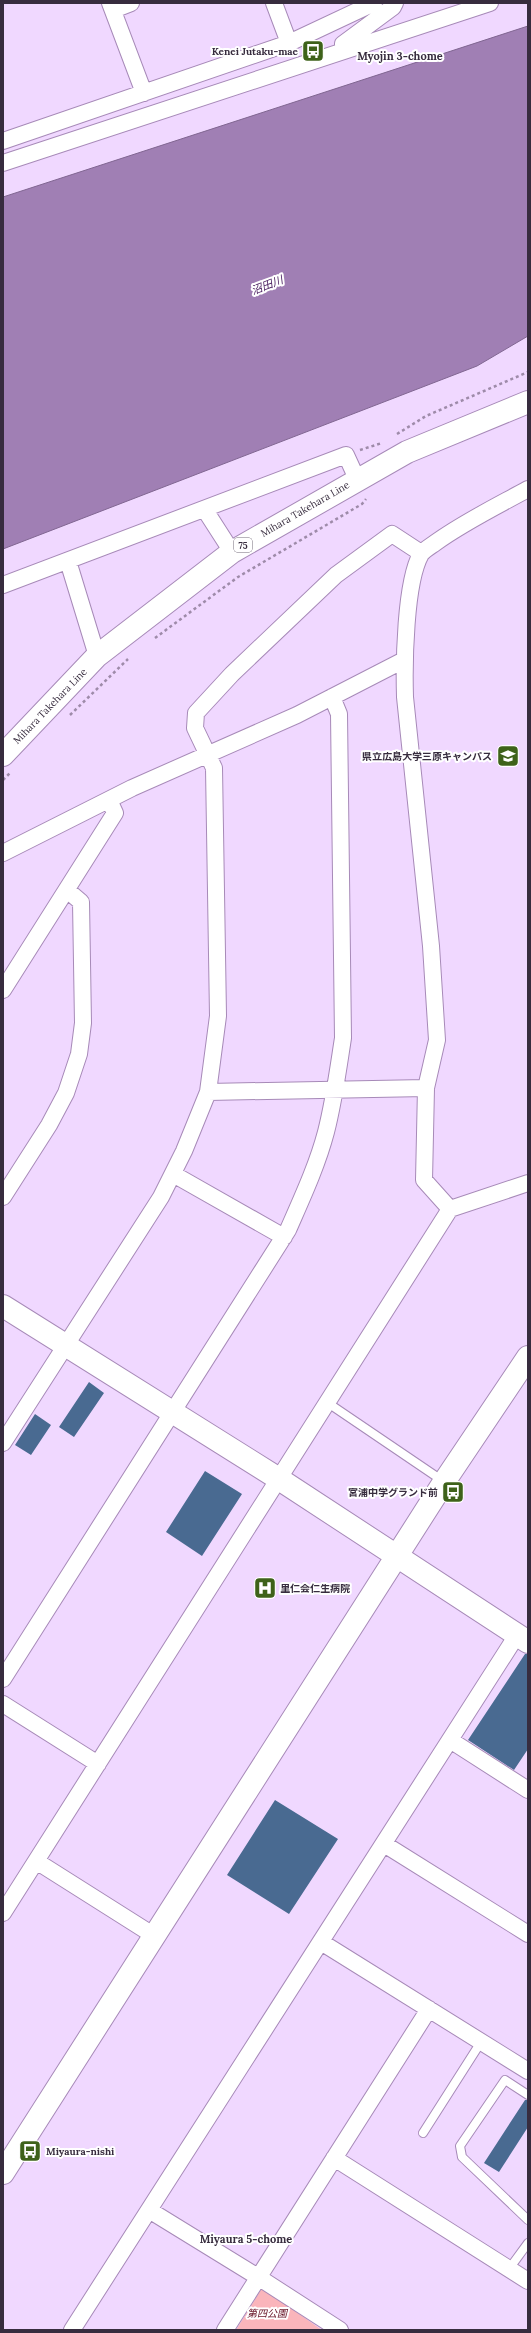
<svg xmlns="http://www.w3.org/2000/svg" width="531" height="2333" viewBox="0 0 531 2333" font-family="Lora,'Noto Sans JP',serif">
  <rect width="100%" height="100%" fill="#f0d8ff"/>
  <!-- green -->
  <path fill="#fab5bb" d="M 262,2288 L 322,2330 L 236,2330 Z"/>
  <!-- water -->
  <path fill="#a07fb4" stroke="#806691" d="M 528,26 L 528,336 L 477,366 L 3,549 L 3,197 Z"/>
  <!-- building -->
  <path fill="#496a91" d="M 89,1382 L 104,1393 L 74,1437 L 59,1427 Z
    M 35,1414 L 51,1425 L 31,1455 L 15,1445 Z
    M 205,1471 L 242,1494 L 202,1556 L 166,1532 Z
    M 525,1654 L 528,1654 L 528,1749 L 514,1770 L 468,1740 Z
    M 275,1800 L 338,1839 L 289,1914 L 227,1875 Z
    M 525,2100 L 528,2100 L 528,2127 L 499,2172 L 484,2163 Z"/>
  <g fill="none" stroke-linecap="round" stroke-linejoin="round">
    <!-- lane casing -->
    <g stroke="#a78ab8" stroke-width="10">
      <path id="lane" d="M 328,1403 L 443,1481
        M 528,2095 L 505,2080 L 460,2146 L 462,2157 L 528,2220
        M 423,2133 L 481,2042
        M 509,2269 L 528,2243"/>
    </g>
    <!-- street casing -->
    <g stroke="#a78ab8" stroke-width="18">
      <path id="street" d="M 110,3 L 144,93
        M 274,3 L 289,43
        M 113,10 L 131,3
        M 344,51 L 343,44 L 393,7 L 395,3
        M 3,141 L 289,43 L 374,3
        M 3,163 L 490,3
        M 205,510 L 232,552
        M 68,561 L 97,656
        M 3,585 L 346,455 L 357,479
        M 3,853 L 132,788 L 297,715 L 404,660
        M 3,990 L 115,813 L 109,800
        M 208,1092 L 426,1088
        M 173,1174 L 284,1237
        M 3,1197 L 49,1125 L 66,1093 L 79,1054 L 83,1023 L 81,902 L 67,890
        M 450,1209 L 424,1180 L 426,1088 L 437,1040 L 431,946 L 405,697 C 404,664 405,582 421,554 C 424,550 431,546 435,543 C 464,522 497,506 528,489
        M 3,1443 L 161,1197 L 184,1151 L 208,1092 L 218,1016 L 214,768 L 195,728 L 196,713 L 232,674 L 336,575 L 392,534 L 421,553
        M 3,1679 L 288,1230 C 302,1198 317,1166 326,1132 C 334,1101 338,1070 343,1038 L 339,714 L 332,697
        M 3,1704 L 98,1764
        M 450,1740 L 528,1790
        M 384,1844 L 528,1934
        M 36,1861 L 153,1935
        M 3,1913 L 450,1209 L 528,1183
        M 321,1942 L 528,2071
        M 334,2158 L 528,2281
        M 149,2210 L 258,2277 L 340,2330
        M 72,2330 L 517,1635
        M 225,2330 L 429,2009"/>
    </g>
    <!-- secondary casing -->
    <g stroke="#a78ab8" stroke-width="24">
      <path id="secondary" d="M 3,1306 L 279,1479 L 528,1642
        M 3,2173 L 444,1482 L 528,1357"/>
    </g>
    <!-- primary casing -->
    <g stroke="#a78ab8" stroke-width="24">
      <path id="primary" d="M 3,755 L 97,656 L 232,552 L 407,452 L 528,402"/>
    </g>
    <!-- path -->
    <path stroke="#9e8ba9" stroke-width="2.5" stroke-dasharray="3 3" stroke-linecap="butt" d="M 397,434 L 426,416 L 528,372
      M 360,450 L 382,443
      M 155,638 L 238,577 L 362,504 L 366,499
      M 70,715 L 128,659
      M 3,780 L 10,773"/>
    <!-- lane -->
    <use href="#lane" stroke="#fff" stroke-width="8"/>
    <!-- street -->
    <use href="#street" stroke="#fff" stroke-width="16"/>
    <!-- secondary -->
    <use href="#secondary" stroke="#fff" stroke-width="22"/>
    <!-- primary -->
    <use href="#primary" stroke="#fff" stroke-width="22"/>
  </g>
  <!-- icons -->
  <defs>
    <g id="bus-square" transform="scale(1.15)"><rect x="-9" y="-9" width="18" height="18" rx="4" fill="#3e621a" stroke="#fff"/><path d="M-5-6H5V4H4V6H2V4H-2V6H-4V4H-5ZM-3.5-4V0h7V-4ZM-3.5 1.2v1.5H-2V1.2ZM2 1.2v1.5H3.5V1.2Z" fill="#fff"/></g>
    <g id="university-square" transform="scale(1.15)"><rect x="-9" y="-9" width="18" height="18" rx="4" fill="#3e621a" stroke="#fff"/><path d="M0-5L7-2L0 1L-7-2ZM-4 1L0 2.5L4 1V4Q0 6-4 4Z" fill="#fff"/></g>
    <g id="hospital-square" transform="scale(1.15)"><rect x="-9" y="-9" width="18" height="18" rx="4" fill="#3e621a" stroke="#fff"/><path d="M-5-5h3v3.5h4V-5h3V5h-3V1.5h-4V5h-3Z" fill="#fff"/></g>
  </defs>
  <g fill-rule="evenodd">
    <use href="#bus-square" x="313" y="51"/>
    <use href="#university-square" x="508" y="756"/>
    <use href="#bus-square" x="453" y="1492"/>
    <use href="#hospital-square" x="265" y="1588"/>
    <use href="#bus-square" x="30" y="2151"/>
  </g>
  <g text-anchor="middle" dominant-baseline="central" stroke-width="4" stroke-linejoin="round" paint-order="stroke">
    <!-- shield labels -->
    <rect fill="#fff" stroke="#736b78" stroke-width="1" x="234" y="538" width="18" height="14" rx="3"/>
    <g font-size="9" font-weight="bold" fill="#372c3e">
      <text x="243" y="545">75</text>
    </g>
    <!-- poi labels -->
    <g font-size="10" font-weight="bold" fill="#372c3e" stroke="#fff" text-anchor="end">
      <text x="298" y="51">Kenei Jutaku-mae</text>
      <text x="492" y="756">県立広島大学三原キャンパス</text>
      <text x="438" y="1492">宮浦中学グランド前</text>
      <text x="280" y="1588" text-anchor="start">里仁会仁生病院</text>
      <text x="46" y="2151" text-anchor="start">Miyaura-nishi</text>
    </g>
    <!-- street labels -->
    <g font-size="10" fill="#372c3e" stroke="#fff">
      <text transform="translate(305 509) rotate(-30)">Mihara Takehara Line</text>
      <text transform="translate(50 706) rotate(-46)">Mihara Takehara Line</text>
    </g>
    <!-- park labels -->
    <g font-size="10" font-style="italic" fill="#671427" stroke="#fff">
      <text x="267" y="2313">第四公園</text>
    </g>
    <!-- neighbourhood labels -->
    <g font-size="11" font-weight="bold" fill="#372c3e" stroke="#fff">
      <text x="400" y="56">Myojin 3-chome</text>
      <text x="246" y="2239">Miyaura 5-chome</text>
    </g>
    <!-- water labels -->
    <g font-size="11" font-style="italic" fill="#4c2162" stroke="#fff">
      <text transform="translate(267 285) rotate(-21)">沼田川</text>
    </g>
  </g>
  <!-- border -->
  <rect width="531" height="2333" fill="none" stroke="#372c3e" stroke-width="8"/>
</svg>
